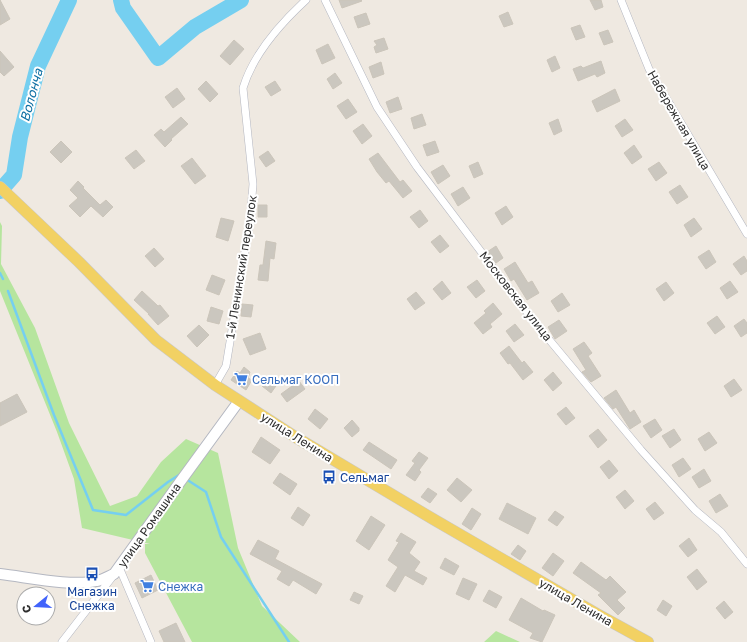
<svg xmlns="http://www.w3.org/2000/svg" width="747" height="642" viewBox="0 0 747 642" font-family="'Golos Text',sans-serif">
  <rect width="100%" height="100%" fill="#efe9e1"/>
  <!-- green -->
  <path fill="#b6e59e" d="M 0,222 L 2,226 L 1,264 L 35,328 L 69,423 L 110,506 L 137,496 L 161,462 L 186,439 L 218,453 L 238,548 L 262,606 L 300,642 L 192,642 L 145,553 L 145,544 L 150,544 L 82,528 L 74,479 L 57,432 L 0,291 Z
    M 496,631 L 520,642 L 484,642 Z"/>
  <g fill="none" stroke-linecap="round" stroke-linejoin="round">
    <!-- stream -->
    <path stroke="#75cff0" stroke-width="2.5" d="M 0,273 L 3,279
      M 8,291 L 54,415 L 93,510 L 126,515 L 168,482 L 179,475
      M 189,481 L 206,492 L 221,537 L 289,642"/>
    <!-- river -->
    <path stroke="#75cff0" stroke-width="16" d="M 121,0 L 123,8 L 158,58 L 195,27 L 241,0
      M 0,191 L 14,175 L 20,137 L 38,66 L 69,0"/>
  </g>
  <!-- building -->
  <path fill="#cbc7bf" stroke="#cbc5ba" d="M 0,0 L 10,19 L 0,25 Z
    M 339,0 L 361,0 L 362,1 L 342,8 Z
    M 590,0 L 601,0 L 603,7 L 595,10 Z
    M 508,12 L 513,24 L 504,27 L 499,16 Z
    M 366,13 L 370,24 L 358,28 L 354,17 Z
    M 580,25 L 585,37 L 576,40 L 571,28 Z
    M 608,30 L 613,42 L 604,45 L 599,33 Z
    M 384,38 L 388,49 L 376,53 L 374,47 L 377,45 L 374,41 Z
    M 234,40 L 244,49 L 230,65 L 220,56 Z
    M 328,44 L 335,58 L 322,64 L 316,50 Z
    M 0,51 L 14,67 L 4,76 L 0,72 Z
    M 555,56 L 560,68 L 552,72 L 547,60 Z
    M 601,61 L 605,73 L 597,77 L 595,74 L 578,81 L 573,69 L 581,66 L 583,68 Z
    M 381,62 L 384,74 L 373,78 L 369,67 Z
    M 335,73 L 342,83 L 333,89 L 327,79 Z
    M 206,81 L 218,94 L 210,102 L 198,89 Z
    M 275,81 L 281,90 L 271,96 L 265,87 Z
    M 177,88 L 185,99 L 173,108 L 165,97 Z
    M 615,89 L 620,101 L 597,112 L 592,101 Z
    M 398,97 L 402,109 L 390,113 L 386,102 Z
    M 348,99 L 357,112 L 346,119 L 337,106 Z
    M 422,114 L 426,125 L 414,129 L 411,118 Z
    M 181,117 L 188,124 L 171,139 L 172,140 L 165,147 L 154,135 L 161,129 L 164,132 Z
    M 558,119 L 562,131 L 554,135 L 549,123 Z
    M 625,119 L 633,130 L 622,137 L 615,126 Z
    M 363,124 L 372,136 L 362,144 L 353,131 Z
    M 61,141 L 72,152 L 61,163 L 50,152 Z
    M 435,141 L 439,152 L 427,156 L 423,145 Z
    M 634,145 L 642,157 L 632,164 L 624,153 Z
    M 136,150 L 145,161 L 134,169 L 125,158 Z
    M 268,151 L 275,161 L 266,167 L 259,157 Z
    M 378,153 L 400,182 L 403,180 L 412,191 L 403,198 L 389,181 L 386,183 L 377,172 L 369,159 Z
    M 192,158 L 206,176 L 195,184 L 181,166 Z
    M 478,162 L 483,174 L 474,178 L 469,166 Z
    M 659,162 L 667,173 L 656,181 L 648,169 Z
    M 443,165 L 450,176 L 438,184 L 431,172 Z
    M 78,181 L 84,187 L 83,188 L 100,205 L 106,200 L 113,207 L 103,217 L 91,206 L 80,217 L 69,206 L 78,198 L 70,190 Z
    M 680,185 L 688,197 L 677,204 L 669,192 Z
    M 463,187 L 470,198 L 458,206 L 451,194 Z
    M 258,205 L 267,205 L 267,217 L 258,217 Z
    M 506,206 L 513,217 L 502,225 L 495,213 Z
    M 420,210 L 428,221 L 419,228 L 410,217 Z
    M 221,218 L 234,221 L 228,241 L 216,237 Z
    M 694,218 L 702,229 L 691,237 L 684,225 Z
    M 440,235 L 449,246 L 440,253 L 431,242 Z
    M 266,241 L 276,243 L 274,259 L 270,258 L 268,281 L 258,280 L 260,265 L 263,265 Z
    M 496,246 L 503,258 L 496,263 L 487,252 Z
    M 154,248 L 164,259 L 155,267 L 145,256 Z
    M 709,250 L 716,262 L 706,269 L 698,257 Z
    M 744,256 L 747,261 L 747,271 L 741,275 L 733,264 Z
    M 515,262 L 528,283 L 532,281 L 539,293 L 527,300 L 514,279 L 511,281 L 504,269 Z
    M 212,275 L 225,280 L 219,295 L 206,290 Z
    M 477,280 L 485,291 L 476,298 L 467,287 Z
    M 442,281 L 451,293 L 442,300 L 433,289 Z
    M 730,281 L 738,292 L 727,299 L 720,288 Z
    M 666,282 L 674,293 L 664,301 L 656,289 Z
    M 142,291 L 158,306 L 160,305 L 169,316 L 158,325 L 148,314 L 149,314 L 134,300 Z
    M 416,292 L 425,303 L 415,310 L 407,299 Z
    M 562,293 L 570,305 L 558,312 L 551,301 Z
    M 493,303 L 502,314 L 490,324 L 492,327 L 483,334 L 474,323 L 486,313 L 484,311 Z
    M 242,304 L 253,305 L 251,317 L 241,316 Z
    M 211,307 L 223,311 L 219,324 L 207,321 Z
    M 717,316 L 725,327 L 715,334 L 707,323 Z
    M 744,319 L 747,323 L 747,333 L 741,337 L 734,326 Z
    M 559,320 L 567,331 L 555,339 L 548,327 Z
    M 515,324 L 524,335 L 514,342 L 506,331 Z
    M 199,325 L 209,335 L 197,347 L 187,336 Z
    M 260,333 L 266,349 L 250,355 L 243,339 Z
    M 584,342 L 592,353 L 588,356 L 601,376 L 591,382 L 582,372 L 586,370 L 573,349 Z
    M 509,346 L 522,363 L 524,361 L 533,372 L 523,380 L 510,363 L 508,364 L 500,353 Z
    M 244,367 L 250,372 L 248,378 L 252,380 L 246,390 L 231,380 L 237,371 L 240,373 Z
    M 553,372 L 562,383 L 553,391 L 544,380 Z
    M 268,377 L 278,383 L 271,393 L 262,386 Z
    M 734,379 L 742,390 L 731,397 L 724,386 Z
    M 299,381 L 305,389 L 287,402 L 281,394 Z
    M 616,390 L 630,413 L 634,410 L 641,422 L 630,429 L 616,407 L 613,409 L 604,398 Z
    M 17,394 L 27,412 L 0,426 L 0,403 Z
    M 566,407 L 575,418 L 566,425 L 557,414 Z
    M 315,409 L 328,419 L 320,429 L 308,419 Z
    M 655,419 L 662,430 L 651,438 L 643,426 Z
    M 352,420 L 359,428 L 359,431 L 352,437 L 344,428 Z
    M 598,429 L 607,440 L 598,448 L 589,436 Z
    M 674,429 L 681,440 L 670,448 L 662,436 Z
    M 709,432 L 717,443 L 705,451 L 698,439 Z
    M 261,437 L 280,450 L 270,464 L 252,452 Z
    M 369,442 L 397,460 L 391,469 L 363,450 Z
    M 419,452 L 428,458 L 419,470 L 421,472 L 415,481 L 406,475 L 415,463 L 412,461 Z
    M 683,458 L 691,469 L 679,477 L 672,465 Z
    M 609,460 L 618,471 L 609,479 L 600,467 Z
    M 704,469 L 711,481 L 699,488 L 692,477 Z
    M 280,473 L 297,484 L 290,495 L 273,483 Z
    M 457,478 L 472,490 L 461,502 L 447,490 Z
    M 428,488 L 437,494 L 430,503 L 421,497 Z
    M 625,490 L 634,501 L 625,509 L 616,497 Z
    M 720,494 L 728,506 L 716,513 L 709,501 Z
    M 655,502 L 664,513 L 654,520 L 646,509 Z
    M 507,503 L 536,518 L 528,534 L 499,519 Z
    M 298,507 L 310,515 L 303,526 L 291,518 Z
    M 472,508 L 481,514 L 471,530 L 462,524 Z
    M 555,511 L 564,517 L 557,526 L 548,520 Z
    M 371,516 L 385,525 L 369,550 L 356,541 Z
    M 401,533 L 416,542 L 409,553 L 420,562 L 414,571 L 427,578 L 423,585 L 405,575 L 395,592 L 386,586 L 398,567 L 388,560 L 399,542 L 396,541 Z
    M 689,538 L 697,550 L 688,557 L 679,546 Z
    M 258,540 L 279,551 L 275,559 L 322,584 L 316,594 L 293,580 L 289,586 L 277,579 L 282,571 L 250,554 Z
    M 518,545 L 526,551 L 520,560 L 511,554 Z
    M 553,553 L 564,561 L 553,576 L 542,568 Z
    M 445,558 L 459,566 L 454,575 L 440,568 Z
    M 581,562 L 606,580 L 610,576 L 626,592 L 617,600 L 625,608 L 618,615 L 598,595 L 601,593 L 573,573 Z
    M 697,569 L 707,582 L 697,590 L 687,577 Z
    M 151,575 L 158,590 L 142,598 L 135,583 Z
    M 463,578 L 477,584 L 469,600 L 456,594 Z
    M 489,590 L 502,597 L 496,608 L 483,601 Z
    M 354,592 L 363,596 L 359,604 L 350,600 Z
    M 521,598 L 543,611 L 544,610 L 555,615 L 542,642 L 530,638 L 533,633 L 509,620 Z
    M 663,600 L 672,606 L 666,616 L 657,610 Z
    M 724,601 L 733,612 L 725,619 L 716,608 Z
    M 176,623 L 185,642 L 164,642 L 159,631 Z"/>
  <g fill="none" stroke-linecap="round" stroke-linejoin="round">
    <!-- street casing -->
    <g stroke="#b4b7c1" stroke-width="8">
      <path id="street" d="M 325,0 L 377,107 L 417,167 L 532,319 L 641,450 L 695,510 L 721,532 L 747,564
        M 621,0 L 649,69 L 747,234
        M 215,385 L 226,366 L 250,221 L 253,184 L 243,88 C 253,55 281,23 306,0
        M 119,567 L 151,642
        M 62,642 L 113,576"/>
    </g>
    <!-- secondary casing -->
    <g stroke="#b4b7c1" stroke-width="12">
      <path id="secondary" d="M 0,574 C 27,577 71,587 97,581 C 103,580 109,576 114,574 L 180,482 L 239,401"/>
    </g>
    <!-- primary casing -->
    <g stroke="#c9c9c9" stroke-width="12">
      <path id="primary" d="M 0,187 L 79,262 L 156,340 L 215,385 L 297,438 L 433,519 L 597,614 L 648,642"/>
    </g>
    <!-- street -->
    <use href="#street" stroke="#fff" stroke-width="7"/>
    <!-- secondary -->
    <use href="#secondary" stroke="#fff" stroke-width="10"/>
    <!-- primary -->
    <use href="#primary" stroke="#f2d163" stroke-width="11"/>
  </g>
  <!-- icons -->
  <defs>
    <g id="supermarket-bare" transform="scale(1.08)"><path d="M-6-5.5h2.5l.6 2H6L4.5 2H-2.5L-4.4-4H-6ZM-1.5 3.2a1.3 1.3 0 1 0 .1 0ZM3 3.2a1.3 1.3 0 1 0 .1 0Z" fill="#3f7fe0" stroke="#fff" stroke-width="2.5" paint-order="stroke"/></g>
    <g id="bus-bare" transform="scale(1.08)"><path d="M-5-6H5V4H4V6H2V4H-2V6H-4V4H-5ZM-3.5-4V0h7V-4ZM-3.5 1.2v1.5H-2V1.2ZM2 1.2v1.5H3.5V1.2Z" fill="#1a4fb4" stroke="#fff" stroke-width="2.5" paint-order="stroke"/></g>
  </defs>
  <g fill-rule="evenodd">
    <use href="#supermarket-bare" x="241" y="379"/>
    <use href="#bus-bare" x="329" y="477"/>
    <use href="#bus-bare" x="92" y="574"/>
    <use href="#supermarket-bare" x="147" y="586"/>
  </g>
  <g text-anchor="middle" dominant-baseline="central" stroke-width="4" stroke-linejoin="round" paint-order="stroke">
    <!-- street labels -->
    <g font-size="12" fill="#2e2e2e" stroke="#fff">
      <text transform="translate(679 120) rotate(60)">Набережная улица</text>
      <text transform="translate(241 267) rotate(-81)">1-й Ленинский переулок</text>
      <text transform="translate(516 296) rotate(52)">Московская улица</text>
      <text transform="translate(297 437) rotate(32)">улица Ленина</text>
      <text transform="translate(149 525) rotate(-55)">улица Ромашина</text>
      <text transform="translate(576 602) rotate(30)">улица Ленина</text>
    </g>
    <!-- shop labels -->
    <g font-size="12" fill="#366cbe" stroke="#fff" text-anchor="start">
      <text x="252" y="379">Сельмаг КООП</text>
      <text x="158" y="586">Снежка</text>
    </g>
    <!-- transit labels -->
    <g font-size="12" fill="#164399" stroke="#fff" text-anchor="start">
      <text x="340" y="477">Сельмаг</text>
      <text x="92" y="591" text-anchor="middle">Магазин<tspan x="92" dy="14">Снежка</tspan></text>
    </g>
    <!-- water labels -->
    <g font-size="13" font-style="italic" fill="#0d6fa3" stroke="#fff">
      <text transform="translate(31 95) rotate(-75)">Волонча</text>
    </g>
  </g>
  <!-- north arrow -->
  <g transform="translate(36 606) rotate(252)"><circle r="19" fill="#ffffff" stroke="#ababab"/>
  <path d="M0-3L7 15L0 10L-7 15Z" fill="#4264fb"/>
  <text y="-6" font-size="11" font-weight="bold" text-anchor="middle" fill="#2e2e2e">С</text>
  </g>
</svg>
